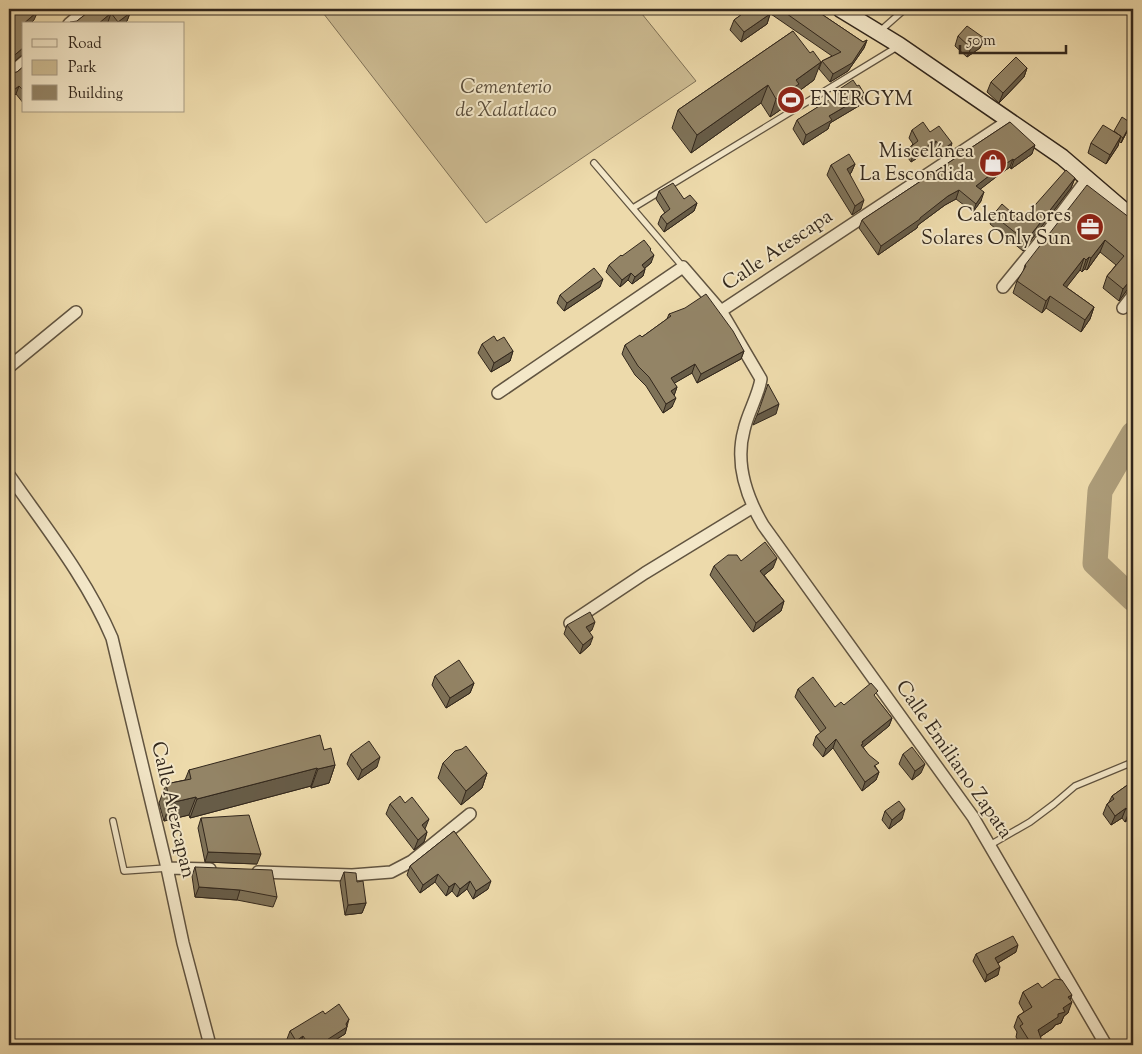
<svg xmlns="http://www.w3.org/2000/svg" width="1142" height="1054" viewBox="0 0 1142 1054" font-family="'Sorts Mill Goudy',serif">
  <rect width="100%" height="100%" fill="#eddaab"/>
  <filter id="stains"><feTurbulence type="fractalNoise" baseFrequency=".004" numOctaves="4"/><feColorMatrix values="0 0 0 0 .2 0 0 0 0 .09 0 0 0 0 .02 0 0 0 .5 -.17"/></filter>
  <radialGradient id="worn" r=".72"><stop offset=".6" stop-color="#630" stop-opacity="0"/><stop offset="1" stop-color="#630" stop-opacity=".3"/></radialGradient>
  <!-- green -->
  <path fill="#cdbc93" stroke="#807258" d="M 320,9 L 638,9 L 696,81 L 486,223 Z"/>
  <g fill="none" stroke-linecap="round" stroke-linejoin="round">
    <!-- river -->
    <path stroke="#ad9d7a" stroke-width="25" d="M 1133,434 L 1100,491 L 1095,563 L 1133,599"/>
    <!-- lane casing -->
    <g stroke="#615440" stroke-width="8">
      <path id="lane" d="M 880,31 L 905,9
        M 594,163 L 683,267
        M 633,208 L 897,47
        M 113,821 L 124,871 L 167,868
        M 990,845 L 1030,822 L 1054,804 L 1075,786 L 1133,762"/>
    </g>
    <!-- street casing -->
    <g stroke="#615440" stroke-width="14">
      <path id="street" d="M 69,24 L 87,9
        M 9,75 L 24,62
        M 1003,287 L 1039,243 L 1087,179
        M 1123,308 L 1133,295
        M 721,311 L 1008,121
        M 9,367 L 76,312
        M 498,393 L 683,267 L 721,311 L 761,379 C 758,397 748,412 744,430 C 735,463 746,496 763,525 L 973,817 L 1106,1045
        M 9,475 C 46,528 87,579 112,638 L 167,868 L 183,943 L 210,1045
        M 570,623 L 645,573 L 753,507
        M 167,868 L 210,869
        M 258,872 L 352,875 L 391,872 L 412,861 L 470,814"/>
    </g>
    <!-- secondary casing -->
    <g stroke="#32271c" stroke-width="18">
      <path id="secondary" d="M 840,9 L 899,45 L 1062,157 L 1133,218"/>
    </g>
    <!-- lane -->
    <use href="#lane" stroke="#f3e7c8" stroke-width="5.5"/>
    <!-- street -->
    <use href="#street" stroke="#f3e7c8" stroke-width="11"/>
    <!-- secondary -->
    <use href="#secondary" stroke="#f3e7c8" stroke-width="15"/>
  </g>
  <!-- wall -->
  <path fill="#7e7258" stroke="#32271c" d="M 92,9 L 130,13 L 127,21 L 124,24 L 109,24 L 108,22 L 77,21 Z
    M 749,9 L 814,9 L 863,42 L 867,40 L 864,48 L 848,71 L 830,82 L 819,69 L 822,61 L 832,56 L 768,12 L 770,14 L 767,24 L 741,42 L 730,30 L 734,20 Z
    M 793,31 L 814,80 L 795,94 L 792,102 L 770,117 L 761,103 L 691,153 L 672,128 L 678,110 Z
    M 958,36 L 984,38 L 980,48 L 967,57 L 955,46 Z
    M 24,66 L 24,104 L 16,94 L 9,101 L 9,75 L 17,72 Z
    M 1027,68 L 1024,77 L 999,103 L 987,92 L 991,82 Z
    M 838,90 L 862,104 L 830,123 L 828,129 L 803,145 L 793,129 L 797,120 L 836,96 Z
    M 1010,122 L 1032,154 L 1011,169 L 1010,167 L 996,177 L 980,189 L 981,201 L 973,212 L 956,199 L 945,205 L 918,225 L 917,228 L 878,255 L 859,228 L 862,220 Z
    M 1131,123 L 1129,128 L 1121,143 L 1119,141 L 1118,146 L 1106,164 L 1088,153 L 1091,143 Z
    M 912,130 L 930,132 L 950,151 L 940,157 L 933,148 L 911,162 L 906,155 L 909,148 L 913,144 L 909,138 Z
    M 855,164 L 851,173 L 850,174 L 861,209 L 852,215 L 827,175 L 831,165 Z
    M 1075,178 L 1071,188 L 1023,251 L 990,224 L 993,215 L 1021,221 Z
    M 659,191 L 697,203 L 694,211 L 664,232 L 658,224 L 661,216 L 665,213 L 656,199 Z
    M 1133,214 L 1133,288 L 1127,290 L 1119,301 L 1103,288 L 1107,276 L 1116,265 L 1100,252 L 1087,270 L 1085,269 L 1082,272 L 1080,270 L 1066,287 L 1094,307 L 1090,319 L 1081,332 L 1046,308 L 1042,313 L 1013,293 L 1017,281 L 1023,272 L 1025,265 L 1130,218 Z
    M 650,251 L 651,263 L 645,268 L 645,269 L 643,276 L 632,284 L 628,280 L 620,287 L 606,272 L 609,265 L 622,256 Z
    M 600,287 L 564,311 L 557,303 L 560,295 Z
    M 669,314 L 744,351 L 741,359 L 697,383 L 692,373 L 674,383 L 677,387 L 674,395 L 672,407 L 663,413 L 646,386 L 635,375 L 622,354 L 625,345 L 642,337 L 667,319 Z
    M 497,341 L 513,351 L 510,361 L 491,372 L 478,353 L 482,344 Z
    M 714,566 L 773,568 L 764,575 L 784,601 L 781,611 L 753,632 L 710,575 Z
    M 567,625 L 592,630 L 589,632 L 590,645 L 580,654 L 564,634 Z
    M 435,676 L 474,683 L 470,693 L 446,708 L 432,685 Z
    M 798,689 L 835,707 L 876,698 L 892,718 L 889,726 L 863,747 L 879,772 L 876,780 L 862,791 L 833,748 L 823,757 L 813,745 L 816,736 L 821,733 L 795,697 Z
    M 324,750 L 335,765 L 329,783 L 311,788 L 311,786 L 190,818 L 189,815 L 164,821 L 159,803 L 166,784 L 185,780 L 189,770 Z
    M 351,754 L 377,767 L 358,780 L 347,764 Z
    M 903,754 L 921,773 L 912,780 L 899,764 Z
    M 443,763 L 487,773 L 482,788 L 461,805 L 438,778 Z
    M 1133,781 L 1133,816 L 1125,822 L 1122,818 L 1111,825 L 1103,814 L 1107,804 L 1109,802 L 1112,796 Z
    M 390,804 L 425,829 L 427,832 L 424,842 L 414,850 L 386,814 Z
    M 885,811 L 902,819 L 889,829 L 882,820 Z
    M 201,818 L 257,864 L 205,862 L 198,828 Z
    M 454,831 L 488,889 L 473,899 L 467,889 L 457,897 L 452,891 L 446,896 L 435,882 L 420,893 L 407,875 L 410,866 Z
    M 195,867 L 277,897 L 273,907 L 237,900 L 195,897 L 192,876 Z
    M 344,872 L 357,882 L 366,903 L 362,913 L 345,915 L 340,882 Z
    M 1016,952 L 998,963 L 998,975 L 985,982 L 973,961 L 976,954 Z
    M 1023,992 L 1070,1000 L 1068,1013 L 1064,1016 L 1061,1023 L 1055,1025 L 1053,1028 L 1040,1037 L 1043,1044 L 1048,1045 L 1021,1045 L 1016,1037 L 1017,1032 L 1014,1027 L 1018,1016 L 1024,1012 L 1019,1003 Z
    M 325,1014 L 347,1026 L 345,1034 L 327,1045 L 302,1045 L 300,1044 L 298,1045 L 291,1045 L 287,1039 L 290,1031 Z"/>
  <!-- shaded-wall -->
  <path fill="#675c47" stroke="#32271c" d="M 38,11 L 34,20 L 30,24 L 24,24 L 24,29 L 22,25 Z
    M 111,13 L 108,22 L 105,24 L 98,24 Z
    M 130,13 L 127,21 L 124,24 L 118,24 L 118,22 Z
    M 770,14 L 767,24 L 741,42 L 744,32 Z
    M 984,38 L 980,48 L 967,57 L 971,48 Z
    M 867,40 L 864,48 L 848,71 L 830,82 L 833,74 Z
    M 24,47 L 24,55 L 22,55 L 9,66 L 9,60 Z
    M 821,62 L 814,80 L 795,94 L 792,102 L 770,117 L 776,99 L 796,80 Z
    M 1027,68 L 1024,77 L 999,103 L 1003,93 Z
    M 768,85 L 761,103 L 691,153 L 697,135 Z
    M 19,86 L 16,94 L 9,101 L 11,92 Z
    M 865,95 L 862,104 L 830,123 L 828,129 L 803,145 L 806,135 L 829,116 Z
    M 1131,123 L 1129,128 L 1121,143 L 1123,138 Z
    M 1121,136 L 1118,146 L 1106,164 L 1110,155 Z
    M 936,141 L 933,148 L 911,162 L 913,155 Z
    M 952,143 L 950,151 L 940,157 L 942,150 Z
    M 1035,145 L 1032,154 L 1011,169 L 1014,160 Z
    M 1013,159 L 1010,167 L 996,177 L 973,195 L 976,186 L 999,168 Z
    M 855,164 L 851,173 L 843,179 L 847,169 Z
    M 1075,178 L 1071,188 L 1023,251 L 1026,241 Z
    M 959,190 L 956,199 L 945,205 L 918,225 L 917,228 L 878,255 L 881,246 L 948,196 Z
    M 984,192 L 981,201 L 973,212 L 976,204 Z
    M 864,200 L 861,209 L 852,215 L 855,206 Z
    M 697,203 L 694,211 L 664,232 L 667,224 Z
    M 1105,240 L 1100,252 L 1087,270 L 1091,258 Z
    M 654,255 L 651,263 L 640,272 L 642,265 Z
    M 1089,257 L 1085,269 L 1082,272 L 1086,260 Z
    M 1084,258 L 1080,270 L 1059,297 L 1063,285 Z
    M 645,269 L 643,276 L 632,284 L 635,277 Z
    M 631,273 L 628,280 L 620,287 L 622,280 Z
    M 1132,278 L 1133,278 L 1133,288 L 1127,290 L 1119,301 L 1123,289 Z
    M 603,279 L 600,287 L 564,311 L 567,303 Z
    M 1050,296 L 1046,308 L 1042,313 L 1046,301 Z
    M 1094,307 L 1090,319 L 1081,332 L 1085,320 Z
    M 513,351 L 510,361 L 491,372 L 494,363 Z
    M 744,351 L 741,359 L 697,383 L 701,374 Z
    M 695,364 L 692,373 L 668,387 L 671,378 Z
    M 677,387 L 674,396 L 671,391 Z
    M 676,398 L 672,407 L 663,413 L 666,404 Z
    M 779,404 L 776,414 L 753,425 L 757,415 Z
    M 777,558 L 773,568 L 757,581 L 760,571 Z
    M 784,601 L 781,611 L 753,632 L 756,623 Z
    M 595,622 L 592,630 L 583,636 L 586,627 Z
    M 593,637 L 590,645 L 580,654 L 583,645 Z
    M 474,683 L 470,693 L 446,708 L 450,698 Z
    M 892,718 L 889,726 L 861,749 L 862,742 Z
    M 836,739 L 833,748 L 823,757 L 826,749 Z
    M 380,757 L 377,767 L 358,780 L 362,770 Z
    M 925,764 L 921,773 L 912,780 L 915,771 Z
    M 335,765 L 329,783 L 311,788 L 318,769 Z
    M 317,768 L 311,786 L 190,818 L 197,799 Z
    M 879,772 L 876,780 L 862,791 L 865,782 Z
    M 487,773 L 482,788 L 461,805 L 466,791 Z
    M 196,797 L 189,815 L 164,821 L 170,803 Z
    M 1126,808 L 1122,818 L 1111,825 L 1115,816 Z
    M 905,809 L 902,819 L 889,829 L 892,820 Z
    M 1133,809 L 1133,816 L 1125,822 L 1129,812 Z
    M 429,819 L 425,829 L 418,835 L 422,825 Z
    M 427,832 L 424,842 L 414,850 L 418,840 Z
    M 208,852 L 261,854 L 257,864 L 205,862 Z
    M 438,874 L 435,882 L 420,893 L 423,885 Z
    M 470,881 L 467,889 L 457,897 L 460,889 Z
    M 491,881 L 488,889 L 473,899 L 476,891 Z
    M 455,883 L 452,891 L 446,896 L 449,887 Z
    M 199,887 L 240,890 L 237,900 L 195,897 Z
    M 366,903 L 362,913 L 345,915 L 348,905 Z
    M 1018,945 L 1016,952 L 993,966 L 995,958 Z
    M 1000,967 L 998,975 L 985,982 L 987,975 Z
    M 1072,995 L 1068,1005 L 1072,1002 L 1068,1013 L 1064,1016 L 1061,1023 L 1055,1025 L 1053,1028 L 1034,1041 L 1038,1030 L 1058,1014 L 1068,997 Z
    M 349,1019 L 345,1034 L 327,1045 L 319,1045 L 346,1024 Z
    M 303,1036 L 300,1044 L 298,1045 L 294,1045 L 296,1041 Z"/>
  <!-- building -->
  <path fill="#938466" stroke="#32271c" d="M 9,9 L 35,9 L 38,11 L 22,25 L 24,28 L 24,47 L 9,60 L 9,43 L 10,42 L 9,40 Z
    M 92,9 L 127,9 L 130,13 L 118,22 L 111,13 L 98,24 L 68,24 L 70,22 L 77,21 Z
    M 749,9 L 766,9 L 770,14 L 744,32 L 734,20 Z
    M 780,9 L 814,9 L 863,42 L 867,40 L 852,63 L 833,74 L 822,61 L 841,52 Z
    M 967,26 L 984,38 L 971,48 L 958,36 Z
    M 793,31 L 810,53 L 813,51 L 821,62 L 796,80 L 799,84 L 776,99 L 768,85 L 697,135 L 678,110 Z
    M 1016,57 L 1027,68 L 1003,93 L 991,82 Z
    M 24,66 L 24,91 L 19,86 L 11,92 L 9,89 L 9,75 L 10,73 L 17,72 Z
    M 853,80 L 857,86 L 859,85 L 865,95 L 829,116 L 832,120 L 806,135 L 797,120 L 840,93 L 838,90 Z
    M 1122,117 L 1131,123 L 1123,138 L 1114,131 Z
    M 923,122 L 930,132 L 939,126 L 952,143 L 942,150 L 936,141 L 913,155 L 909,148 L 918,141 L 912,130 Z
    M 1010,122 L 1035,145 L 1014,160 L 1013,159 L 999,168 L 976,186 L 984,192 L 976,204 L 959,190 L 948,196 L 920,218 L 920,219 L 881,246 L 862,220 Z
    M 1103,125 L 1121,136 L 1110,155 L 1091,143 Z
    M 849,154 L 855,164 L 847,169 L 864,200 L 855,206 L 831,165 Z
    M 1066,170 L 1075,178 L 1026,241 L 993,215 L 1002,204 L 1021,221 Z
    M 673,183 L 684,199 L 690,195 L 697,203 L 667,224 L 661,216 L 670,209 L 659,191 Z
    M 1087,185 L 1130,218 L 1133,214 L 1133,278 L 1132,278 L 1123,289 L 1107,276 L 1124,256 L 1105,240 L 1091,258 L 1089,257 L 1086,260 L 1084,258 L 1063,285 L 1094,307 L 1085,320 L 1050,296 L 1046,301 L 1017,281 L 1026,266 L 1025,265 Z
    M 644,240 L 651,249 L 650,250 L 654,255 L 642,265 L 645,269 L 635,277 L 631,273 L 622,280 L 609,265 L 621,255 L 622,256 Z
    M 594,268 L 603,279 L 567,303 L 560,295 Z
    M 706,294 L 733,331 L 744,351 L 701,374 L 695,364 L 671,378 L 677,387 L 671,391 L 676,398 L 666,404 L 649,377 L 638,366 L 625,345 L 640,335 L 642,337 L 671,316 L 669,314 L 685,308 Z
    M 494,336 L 497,341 L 504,337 L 513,351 L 494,363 L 482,344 Z
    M 768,384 L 779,404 L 757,415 L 759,410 Z
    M 765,542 L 777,558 L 760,571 L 784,601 L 756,623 L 714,566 L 728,555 L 737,555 L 741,561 Z
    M 590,612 L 595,622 L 586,627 L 593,637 L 583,645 L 567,625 Z
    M 459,660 L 474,683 L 450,698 L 435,676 Z
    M 813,677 L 835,707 L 841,702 L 844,705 L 871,683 L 878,691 L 874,695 L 892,718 L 862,742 L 863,744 L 861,745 L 869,755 L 879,763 L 874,766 L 879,772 L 865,782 L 836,739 L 826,749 L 816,736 L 826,728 L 798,689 Z
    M 320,735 L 324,750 L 331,748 L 335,765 L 318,769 L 317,768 L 197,799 L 196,797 L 170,803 L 166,784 L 191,779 L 189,770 Z
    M 369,741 L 380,757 L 362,770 L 351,754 Z
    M 466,746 L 487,773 L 466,791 L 443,763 L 455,751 L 462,749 Z
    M 912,747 L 925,764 L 915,771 L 903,754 Z
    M 1133,781 L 1133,809 L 1129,812 L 1126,808 L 1115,816 L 1107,804 L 1114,799 L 1112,796 Z
    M 400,796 L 405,803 L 412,797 L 429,819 L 422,825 L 427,832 L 418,840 L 390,804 Z
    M 899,801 L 905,809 L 892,820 L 885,811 Z
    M 249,815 L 261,854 L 208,852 L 201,818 Z
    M 454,831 L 491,881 L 476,891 L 470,881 L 460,889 L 455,883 L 449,887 L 438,874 L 423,885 L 410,866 Z
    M 195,867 L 272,870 L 277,897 L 240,890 L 199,887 Z
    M 344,872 L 356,873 L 357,882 L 363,881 L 366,903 L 348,905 Z
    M 1013,936 L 1018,945 L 995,958 L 1000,967 L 987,975 L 976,954 Z
    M 1055,979 L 1062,980 L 1072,995 L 1068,997 L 1072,1002 L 1063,1008 L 1065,1012 L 1058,1014 L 1058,1017 L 1038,1030 L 1043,1044 L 1048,1045 L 1032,1045 L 1020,1026 L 1023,1024 L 1018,1016 L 1032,1007 L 1023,992 L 1038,983 L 1042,988 Z
    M 339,1004 L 349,1019 L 346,1024 L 347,1027 L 319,1045 L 309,1045 L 303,1036 L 296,1041 L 290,1031 L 323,1011 L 325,1014 Z"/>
  <!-- icons -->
  <defs>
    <g id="stadium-disc" transform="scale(1.4375)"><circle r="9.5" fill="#8f2418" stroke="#f3e7c8"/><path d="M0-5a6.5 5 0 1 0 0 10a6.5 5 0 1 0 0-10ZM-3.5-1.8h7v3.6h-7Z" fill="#fff"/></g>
    <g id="shop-disc" transform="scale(1.4375)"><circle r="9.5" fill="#8f2418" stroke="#f3e7c8"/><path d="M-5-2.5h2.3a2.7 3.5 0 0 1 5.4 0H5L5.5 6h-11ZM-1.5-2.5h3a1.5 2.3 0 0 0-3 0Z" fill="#fff"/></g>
    <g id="office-disc" transform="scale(1.4375)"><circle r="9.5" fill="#8f2418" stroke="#f3e7c8"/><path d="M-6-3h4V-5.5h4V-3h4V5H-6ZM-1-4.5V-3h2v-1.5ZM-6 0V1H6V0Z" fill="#fff"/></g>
  </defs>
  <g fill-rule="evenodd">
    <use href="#stadium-disc" x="791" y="100"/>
    <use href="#shop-disc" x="993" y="163"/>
    <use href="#office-disc" x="1090" y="227"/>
  </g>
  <g text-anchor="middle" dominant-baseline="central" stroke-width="4" stroke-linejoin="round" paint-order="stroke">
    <!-- park labels -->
    <g font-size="20" font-style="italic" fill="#594c3a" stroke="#f3e7c8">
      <text x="506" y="88">Cementerio<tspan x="506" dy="23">de Xalatlaco</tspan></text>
    </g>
    <!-- poi labels -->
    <g font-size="20" fill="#32271c" stroke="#f3e7c8" text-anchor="end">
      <text x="810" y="100" text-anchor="start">ENERGYM</text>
      <text x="974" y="152">Miscelánea<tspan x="974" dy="23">La Escondida</tspan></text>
      <text x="1071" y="216">Calentadores<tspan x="1071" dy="23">Solares Only Sun</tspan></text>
    </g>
    <!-- street labels -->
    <g font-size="20" fill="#32271c" stroke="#f3e7c8">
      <text transform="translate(778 251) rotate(-34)">Calle Atescapa</text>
      <text transform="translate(953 760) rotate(55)">Calle Emiliano Zapata</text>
      <text transform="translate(172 810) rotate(77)">Calle Atezcapan</text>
    </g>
  </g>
  <!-- margin -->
  <rect width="1142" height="1054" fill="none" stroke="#eddaab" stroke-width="30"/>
  <rect x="10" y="10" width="1122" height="1034" fill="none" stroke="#32271c" stroke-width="2.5"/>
  <rect x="15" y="15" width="1112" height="1024" fill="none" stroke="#32271c"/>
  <!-- legend -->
  <rect x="22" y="22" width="162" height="90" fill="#f3e7c8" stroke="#a69a83"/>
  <rect x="32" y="39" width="25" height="8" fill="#f3e7c8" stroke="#a69a83"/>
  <text x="68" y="48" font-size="15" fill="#32271c">Road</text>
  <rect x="32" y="60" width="25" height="15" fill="#cdbc93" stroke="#a69a83"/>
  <text x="68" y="72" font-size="15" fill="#32271c">Park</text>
  <rect x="32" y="85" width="25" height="15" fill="#938466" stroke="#a69a83"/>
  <text x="68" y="98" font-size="15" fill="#32271c">Building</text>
  <!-- scale -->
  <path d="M960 45v8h106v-8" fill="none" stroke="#32271c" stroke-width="2.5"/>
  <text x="967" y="45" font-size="15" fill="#32271c" stroke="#f3e7c8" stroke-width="4" paint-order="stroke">50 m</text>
  <rect width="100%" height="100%" filter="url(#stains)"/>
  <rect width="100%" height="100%" fill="url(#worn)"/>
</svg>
